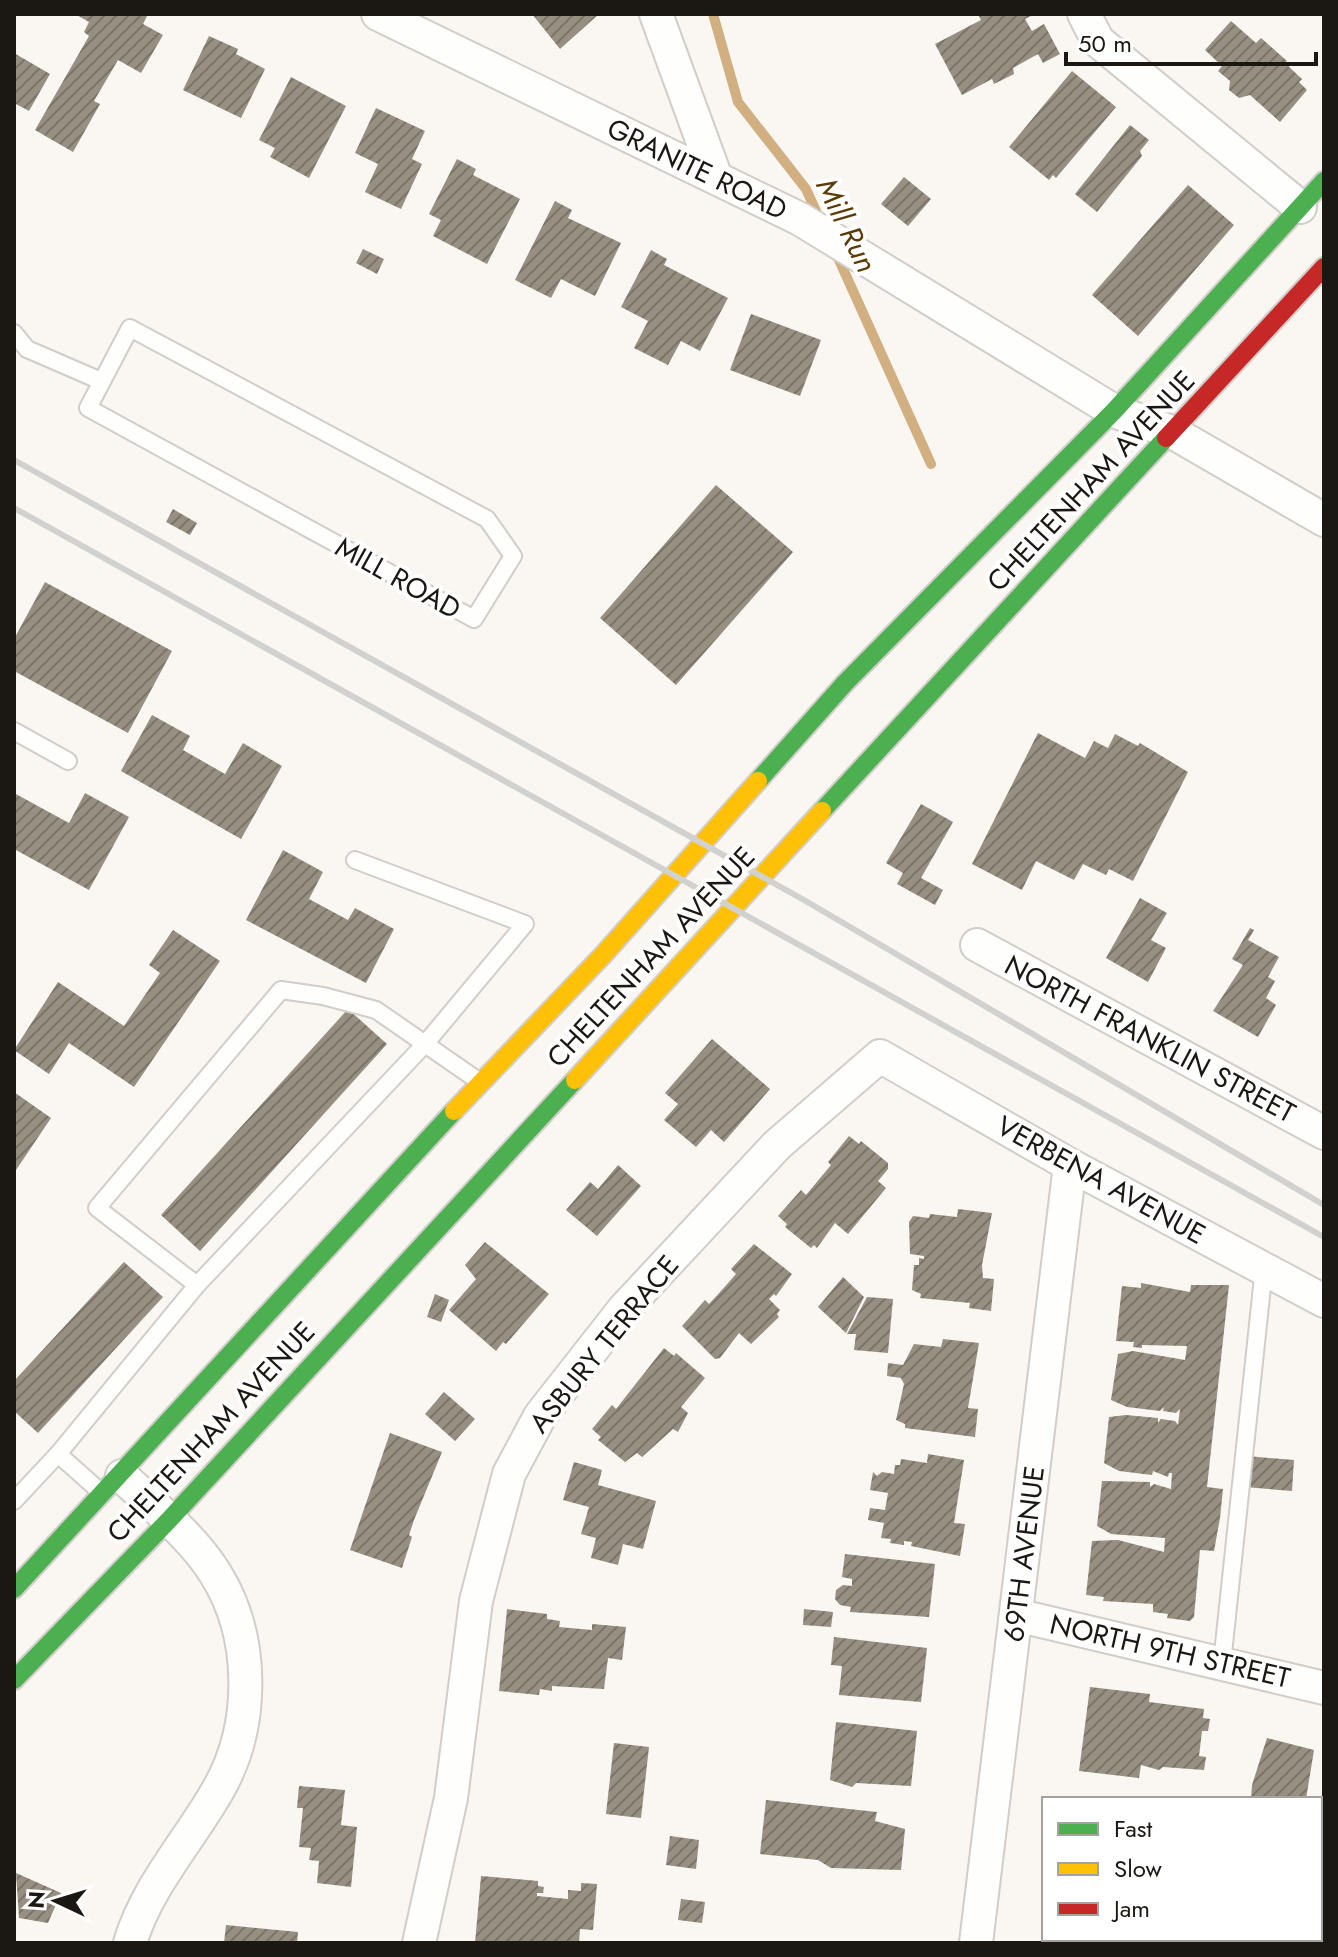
<svg xmlns="http://www.w3.org/2000/svg" width="1338" height="1957" viewBox="0 0 1338 1957" font-family="Jost,sans-serif">
  <defs>
    <pattern id="building-hatch" width="6" height="6" patternUnits="userSpaceOnUse" patternTransform="scale(2)"><rect width="6" height="6" fill="#978f82"/><path d="M-1 1l2-2M0 6l6-6M5 7l2-2" fill="none" stroke="#7a7469"/></pattern>
  </defs>
  <rect width="100%" height="100%" fill="#faf6f1"/>
  <g fill="none" stroke-linecap="round" stroke-linejoin="round">
    <!-- stream -->
    <path stroke="#d1af80" stroke-width="10" d="M 713,14 L 738,102 L 806,189 L 821,222
      M 835,251 L 931,464"/>
  </g>
  <!-- building -->
  <path fill="url(#building-hatch)" d="M 75,14 L 148,14 L 143,24 L 163,35 L 141,73 L 118,60 L 94,101 L 100,104 L 73,152 L 35,130 L 89,36 L 84,32 L 89,22 Z
    M 532,14 L 599,14 L 560,49 Z
    M 978,14 L 1035,14 L 1025,19 L 1032,31 L 1044,24 L 1060,54 L 1043,63 L 1038,54 L 1013,68 L 1014,74 L 994,84 L 992,79 L 962,95 L 935,44 L 981,20 Z
    M 1231,21 L 1256,43 L 1261,38 L 1287,61 L 1285,63 L 1302,79 L 1299,82 L 1307,90 L 1280,122 L 1250,95 L 1239,98 L 1229,90 L 1230,81 L 1218,71 L 1222,66 L 1205,50 Z
    M 209,36 L 238,49 L 236,54 L 265,69 L 241,118 L 183,90 Z
    M 14,53 L 50,74 L 29,111 L 14,103 Z
    M 1072,71 L 1116,107 L 1056,178 L 1053,175 L 1049,180 L 1009,147 Z
    M 291,77 L 346,106 L 309,178 L 270,157 L 275,148 L 259,140 Z
    M 376,108 L 425,131 L 412,159 L 422,164 L 401,209 L 365,192 L 378,164 L 355,153 Z
    M 1130,125 L 1149,140 L 1140,151 L 1142,156 L 1097,212 L 1075,194 Z
    M 457,159 L 476,169 L 473,175 L 520,199 L 487,264 L 433,236 L 441,220 L 429,214 Z
    M 904,177 L 931,199 L 908,226 L 881,204 Z
    M 1188,185 L 1234,225 L 1138,336 L 1092,295 Z
    M 555,201 L 572,210 L 568,218 L 621,243 L 595,296 L 561,279 L 551,298 L 515,280 Z
    M 363,249 L 384,259 L 377,274 L 356,263 Z
    M 651,250 L 667,259 L 664,265 L 728,298 L 700,351 L 681,341 L 668,365 L 634,348 L 648,321 L 621,307 Z
    M 751,314 L 821,340 L 800,396 L 730,370 Z
    M 716,485 L 793,552 L 676,685 L 600,618 Z
    M 173,509 L 197,523 L 190,535 L 166,522 Z
    M 45,582 L 172,651 L 128,733 L 14,671 L 14,639 Z
    M 152,715 L 190,736 L 183,750 L 225,774 L 243,743 L 282,766 L 241,839 L 121,771 Z
    M 1038,733 L 1085,758 L 1094,741 L 1108,748 L 1115,734 L 1138,746 L 1140,743 L 1188,772 L 1133,881 L 1109,869 L 1106,875 L 1083,864 L 1074,880 L 1036,861 L 1022,890 L 972,864 Z
    M 14,793 L 69,823 L 85,793 L 129,817 L 89,890 L 14,849 Z
    M 921,804 L 953,822 L 921,878 L 943,890 L 935,905 L 897,884 L 903,873 L 886,863 Z
    M 283,850 L 323,872 L 309,899 L 348,920 L 355,908 L 394,929 L 366,983 L 246,920 Z
    M 1140,898 L 1167,913 L 1151,940 L 1166,948 L 1148,982 L 1106,958 Z
    M 1250,928 L 1254,930 L 1248,940 L 1279,957 L 1268,977 L 1275,981 L 1266,998 L 1276,1005 L 1258,1037 L 1213,1011 L 1243,965 L 1232,959 Z
    M 173,930 L 220,961 L 134,1087 L 69,1043 L 49,1074 L 14,1050 L 58,982 L 124,1026 L 160,973 L 149,965 Z
    M 348,1009 L 387,1044 L 200,1251 L 161,1215 Z
    M 712,1039 L 770,1089 L 724,1142 L 711,1130 L 696,1147 L 664,1120 L 678,1104 L 665,1093 Z
    M 14,1092 L 51,1118 L 14,1173 Z
    M 849,1136 L 859,1144 L 861,1141 L 888,1163 L 888,1169 L 878,1181 L 886,1188 L 848,1234 L 835,1223 L 817,1248 L 814,1245 L 811,1248 L 785,1227 L 787,1224 L 778,1216 L 801,1190 L 806,1195 L 831,1165 L 828,1162 Z
    M 618,1165 L 641,1186 L 597,1236 L 566,1210 L 590,1182 L 598,1189 Z
    M 958,1209 L 992,1213 L 982,1265 L 983,1278 L 994,1279 L 991,1311 L 969,1308 L 970,1303 L 920,1298 L 921,1294 L 912,1290 L 914,1265 L 919,1265 L 919,1258 L 924,1259 L 924,1256 L 910,1254 L 909,1222 L 913,1216 L 929,1218 L 930,1214 L 957,1217 Z
    M 485,1242 L 549,1294 L 506,1344 L 503,1342 L 496,1351 L 449,1310 L 476,1279 L 465,1265 Z
    M 754,1244 L 792,1274 L 776,1296 L 774,1294 L 769,1299 L 780,1310 L 777,1314 L 779,1317 L 751,1344 L 739,1333 L 720,1358 L 715,1359 L 682,1326 L 705,1300 L 709,1304 L 721,1291 L 736,1274 L 731,1269 Z
    M 124,1262 L 163,1297 L 38,1433 L 14,1411 L 14,1381 Z
    M 843,1277 L 864,1297 L 846,1333 L 818,1307 Z
    M 1141,1283 L 1190,1292 L 1191,1285 L 1229,1285 L 1207,1487 L 1223,1489 L 1220,1518 L 1214,1551 L 1200,1550 L 1194,1617 L 1190,1621 L 1167,1618 L 1168,1614 L 1153,1612 L 1153,1604 L 1103,1601 L 1104,1597 L 1086,1595 L 1092,1541 L 1118,1540 L 1164,1552 L 1165,1538 L 1111,1534 L 1097,1526 L 1102,1481 L 1150,1482 L 1150,1487 L 1154,1484 L 1171,1489 L 1172,1473 L 1169,1473 L 1168,1477 L 1153,1471 L 1152,1475 L 1119,1471 L 1104,1463 L 1109,1417 L 1126,1415 L 1158,1418 L 1158,1423 L 1161,1419 L 1175,1421 L 1178,1425 L 1180,1409 L 1176,1413 L 1163,1411 L 1164,1407 L 1160,1411 L 1127,1407 L 1111,1400 L 1118,1354 L 1133,1351 L 1185,1360 L 1187,1346 L 1142,1345 L 1142,1348 L 1133,1347 L 1134,1342 L 1116,1341 L 1122,1286 L 1141,1288 Z
    M 435,1294 L 449,1300 L 441,1322 L 427,1317 Z
    M 867,1297 L 893,1299 L 888,1353 L 854,1350 L 856,1334 L 847,1334 Z
    M 943,1339 L 979,1343 L 968,1408 L 978,1409 L 975,1437 L 905,1428 L 905,1424 L 896,1420 L 904,1384 L 901,1378 L 887,1376 L 888,1363 L 903,1365 L 914,1344 L 941,1347 Z
    M 664,1348 L 674,1356 L 676,1353 L 705,1378 L 681,1407 L 688,1413 L 678,1432 L 673,1429 L 642,1457 L 637,1453 L 625,1462 L 598,1440 L 601,1437 L 592,1429 L 612,1405 L 616,1409 Z
    M 444,1392 L 475,1419 L 455,1441 L 425,1414 Z
    M 390,1433 L 442,1452 L 414,1520 L 409,1535 L 412,1537 L 402,1568 L 350,1550 Z
    M 928,1454 L 964,1460 L 954,1523 L 965,1524 L 960,1556 L 911,1546 L 912,1542 L 904,1541 L 904,1545 L 890,1543 L 891,1539 L 881,1538 L 884,1523 L 868,1520 L 870,1508 L 885,1510 L 888,1493 L 870,1490 L 873,1472 L 877,1476 L 882,1472 L 894,1474 L 895,1465 L 900,1465 L 901,1459 L 927,1463 Z
    M 1247,1456 L 1294,1460 L 1292,1491 L 1245,1487 Z
    M 574,1462 L 602,1470 L 598,1485 L 656,1501 L 643,1549 L 623,1544 L 618,1565 L 591,1558 L 596,1538 L 581,1534 L 589,1507 L 563,1500 Z
    M 845,1554 L 935,1564 L 929,1617 L 850,1612 L 851,1607 L 840,1605 L 835,1599 L 836,1590 L 843,1585 L 852,1586 L 852,1579 L 842,1577 Z
    M 507,1609 L 547,1614 L 547,1619 L 560,1621 L 559,1627 L 592,1630 L 592,1624 L 626,1627 L 622,1660 L 608,1658 L 604,1689 L 552,1686 L 552,1691 L 540,1689 L 539,1695 L 499,1691 Z
    M 804,1609 L 833,1612 L 831,1627 L 803,1625 Z
    M 834,1637 L 927,1648 L 921,1702 L 839,1695 L 842,1666 L 831,1665 Z
    M 1090,1687 L 1150,1694 L 1149,1702 L 1204,1709 L 1203,1718 L 1210,1719 L 1208,1731 L 1202,1731 L 1199,1756 L 1206,1757 L 1204,1770 L 1163,1767 L 1159,1770 L 1141,1765 L 1139,1778 L 1079,1771 Z
    M 836,1722 L 917,1731 L 911,1786 L 856,1783 L 852,1787 L 830,1780 Z
    M 1267,1738 L 1314,1750 L 1306,1799 L 1251,1799 L 1252,1785 Z
    M 614,1743 L 649,1747 L 641,1818 L 606,1814 Z
    M 299,1786 L 345,1790 L 341,1825 L 357,1827 L 351,1887 L 317,1883 L 319,1861 L 309,1860 L 311,1848 L 299,1847 L 303,1808 L 297,1808 Z
    M 766,1800 L 877,1812 L 875,1821 L 905,1829 L 901,1870 L 831,1868 L 818,1860 L 760,1854 Z
    M 1324,1800 L 1324,1851 L 1320,1850 L 1320,1804 Z
    M 670,1836 L 699,1840 L 696,1869 L 666,1865 Z
    M 16,1873 L 61,1893 L 48,1923 L 19,1918 Z
    M 481,1876 L 538,1881 L 538,1886 L 544,1887 L 543,1893 L 537,1893 L 537,1896 L 568,1899 L 568,1890 L 581,1891 L 581,1883 L 597,1884 L 593,1930 L 580,1929 L 579,1943 L 475,1943 Z
    M 681,1899 L 705,1902 L 702,1923 L 678,1920 Z
    M 226,1925 L 298,1932 L 297,1943 L 224,1943 Z
    M 1079,1939 L 1173,1939 L 1180,1942 L 1078,1943 Z"/>
  <g fill="none" stroke-linecap="round" stroke-linejoin="round">
    <!-- lane casing -->
    <g stroke="#d1cdc9" stroke-width="20">
      <path id="lane" d="M 130,328 L 487,519 L 513,556 L 474,619 L 88,408 Z
        M 14,333 L 27,349 L 101,381
        M 14,731 L 68,761
        M 197,1285 L 97,1208 L 281,990 L 323,996 L 376,1010 L 480,1082
        M 58,1454 L 197,1285 L 425,1044 L 525,924 L 355,860
        M 14,1501 L 58,1454 L 103,1494
        M 1222,1663 L 1264,1268"/>
    </g>
    <!-- street casing -->
    <g stroke="#d1cdc9" stroke-width="36">
      <path id="street" d="M 378,14 L 800,219 L 1114,411 L 1174,433 L 1324,520
        M 656,14 L 716,178
        M 1084,14 L 1098,41 L 1300,207
        M 977,945 L 1324,1133
        M 122,1476 C 153,1506 192,1536 215,1573 C 255,1636 255,1726 218,1790 C 189,1841 147,1886 130,1943
        M 1016,1615 L 1324,1688
        M 419,1943 L 451,1798 L 476,1601 L 509,1474 L 540,1416 L 624,1309 L 777,1145 L 880,1056 L 1070,1165 L 1324,1301
        M 976,1943 L 1070,1165"/>
    </g>
    <!-- fast casing -->
    <g stroke="#d1cdc9" stroke-width="22">
      <path id="fast" d="M 758,781 L 845,683 L 1114,411 L 1324,181
        M 822,811 L 1166,438
        M 14,1589 L 454,1111
        M 14,1680 L 168,1521 L 575,1080"/>
    </g>
    <!-- slow casing -->
    <g stroke="#d1cdc9" stroke-width="22">
      <path id="slow" d="M 575,1080 L 822,811
        M 454,1111 L 604,954 L 758,781"/>
    </g>
    <!-- jam casing -->
    <g stroke="#d1cdc9" stroke-width="22">
      <path id="jam" d="M 1166,438 L 1324,267"/>
    </g>
    <!-- lane -->
    <use href="#lane" stroke="#fefefd" stroke-width="16"/>
    <!-- street -->
    <use href="#street" stroke="#fefefd" stroke-width="32"/>
    <!-- fast -->
    <use href="#fast" stroke="#4caf50" stroke-width="18"/>
    <!-- slow -->
    <use href="#slow" stroke="#ffc107" stroke-width="18"/>
    <!-- jam -->
    <use href="#jam" stroke="#c62828" stroke-width="18"/>
    <!-- rail -->
    <path stroke="#d1d1cf" stroke-width="6" d="M 14,460 L 804,900 L 1324,1205
      M 14,508 L 1324,1237"/>
  </g>
  <g text-anchor="middle" dominant-baseline="central" stroke-width="8" stroke-linejoin="round" paint-order="stroke">
    <!-- street labels -->
    <g font-size="28" fill="#1b1713" stroke="#fff">
      <text transform="translate(697 169) rotate(26)">GRANITE ROAD</text>
      <text transform="translate(1091 481) rotate(-47)">CHELTENHAM AVENUE</text>
      <text transform="translate(398 578) rotate(29)">MILL ROAD</text>
      <text transform="translate(651 957) rotate(-47)">CHELTENHAM AVENUE</text>
      <text transform="translate(1150 1039) rotate(28)">NORTH FRANKLIN STREET</text>
      <text transform="translate(1101 1180) rotate(29)">VERBENA AVENUE</text>
      <text transform="translate(604 1344) rotate(-51)">ASBURY TERRACE</text>
      <text transform="translate(211 1432) rotate(-47)">CHELTENHAM AVENUE</text>
      <text transform="translate(1024 1554) rotate(-83)">69TH AVENUE</text>
      <text transform="translate(1170 1651) rotate(13)">NORTH 9TH STREET</text>
    </g>
    <!-- water labels -->
    <g font-size="30" font-style="italic" fill="#5b3a05" stroke="#fff">
      <text transform="translate(847 225) rotate(64)">Mill Run</text>
    </g>
  </g>
  <!-- border -->
  <rect width="1338" height="1957" fill="none" stroke="#1b1713" stroke-width="32"/>
  <!-- legend -->
  <rect x="1042" y="1797" width="280" height="144" fill="#ffffff" stroke="#a4a2a1" stroke-width="2"/>
  <rect x="1058" y="1823" width="40" height="12" fill="#4caf50" stroke="#a4a2a1" stroke-width="2"/>
  <text x="1114" y="1837" font-size="24" fill="#1b1713">Fast</text>
  <rect x="1058" y="1863" width="40" height="12" fill="#ffc107" stroke="#a4a2a1" stroke-width="2"/>
  <text x="1114" y="1877" font-size="24" fill="#1b1713">Slow</text>
  <rect x="1058" y="1903" width="40" height="12" fill="#c62828" stroke="#a4a2a1" stroke-width="2"/>
  <text x="1114" y="1917" font-size="24" fill="#1b1713">Jam</text>
  <!-- north arrow -->
  <g transform="translate(56 1901) rotate(274)" stroke="#ffffff" stroke-width="6" paint-order="stroke">
  <path d="M0-6L14 30L0 20L-14 30Z" fill="#1b1713"/>
  <text y="-12" font-size="22" font-weight="bold" text-anchor="middle" fill="#1b1713">N</text>
  </g>
  <!-- scale -->
  <path d="M1066 52v12h250v-12" fill="none" stroke="#1b1713" stroke-width="4"/>
  <text x="1078" y="52" font-size="24" fill="#1b1713" stroke="#ffffff" stroke-width="6" paint-order="stroke">50 m</text>
</svg>
